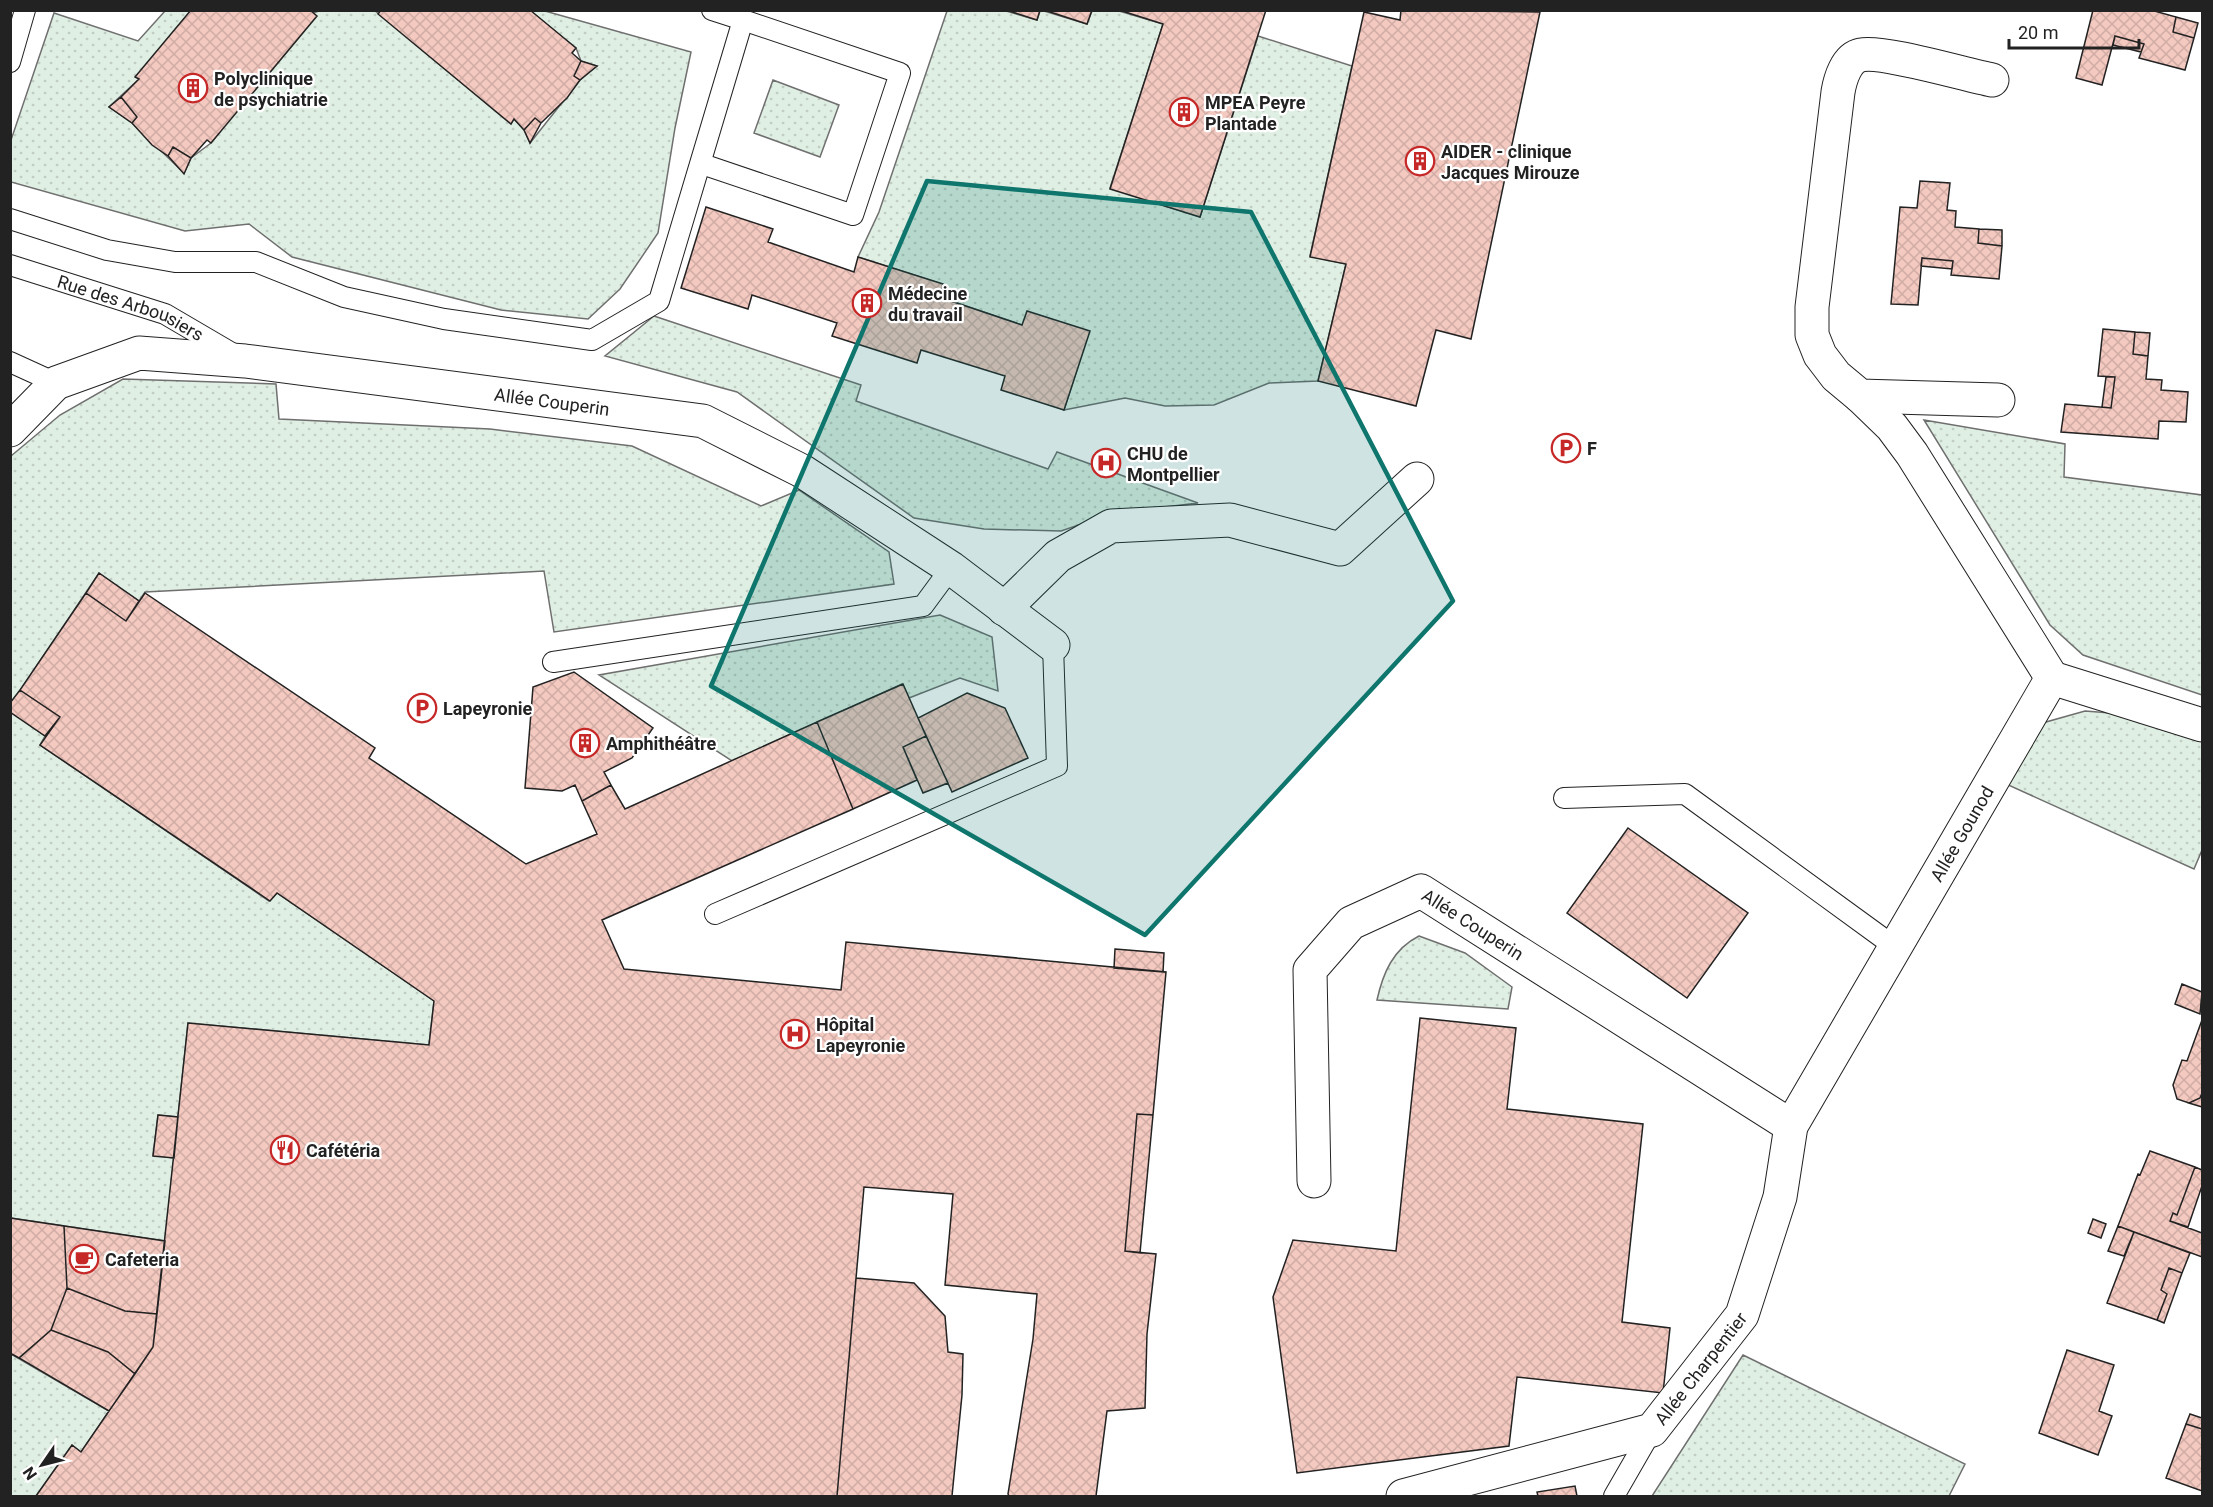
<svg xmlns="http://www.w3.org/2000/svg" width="2213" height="1507" viewBox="0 0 2213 1507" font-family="Roboto,sans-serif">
  <defs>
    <pattern id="green-dots" width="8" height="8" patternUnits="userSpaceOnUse" patternTransform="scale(1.5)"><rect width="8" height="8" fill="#e0efe3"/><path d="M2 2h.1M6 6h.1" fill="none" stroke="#c0cdc2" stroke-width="1.8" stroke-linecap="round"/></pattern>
    <pattern id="building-cross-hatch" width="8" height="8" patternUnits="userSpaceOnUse" patternTransform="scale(1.5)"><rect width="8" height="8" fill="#f3c9c0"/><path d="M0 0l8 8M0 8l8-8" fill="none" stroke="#d0aca5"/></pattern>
  </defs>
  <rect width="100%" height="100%" fill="#fff"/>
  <!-- green -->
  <path fill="url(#green-dots)" stroke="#6f6f6f" stroke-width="1.5" d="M 165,11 L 194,11 L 139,79 L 109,107 L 132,123 L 184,173 L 191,158 L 211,143 L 313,13 L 319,11 L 375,11 L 514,119 L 524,130 L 530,143 L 584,75 L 597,66 L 581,61 L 576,48 L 530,11 L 545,11 L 691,52 L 675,128 L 658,233 L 620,289 L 588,319 L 501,310 L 292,257 L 249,224 L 185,231 L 11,182 L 11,140 L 54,13 L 138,41 Z
    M 947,11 L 1006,11 L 1037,20 L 1040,11 L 1044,11 L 1087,24 L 1092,11 L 1119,11 L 1163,24 L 1110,188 L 1200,217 L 1258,36 L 1352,66 L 1310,256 L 1346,264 L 1318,381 L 1269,383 L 1214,405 L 1165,406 L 1125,398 L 1064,410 L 1089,332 L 1022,325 L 939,297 L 942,284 L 858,257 L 879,212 Z
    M 773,80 L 839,105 L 820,157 L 754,133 Z
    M 654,316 L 861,385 L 856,401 L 1048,469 L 1057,452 L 1198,503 L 1114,513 L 1061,531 L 984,529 L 914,518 L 737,392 L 605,356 Z
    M 123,379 L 276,384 L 279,419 L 490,429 L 632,446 L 761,506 L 799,490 L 889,552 L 894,584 L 554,632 L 544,571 L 145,592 L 139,601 L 99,573 L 11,704 L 11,456 L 60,415 Z
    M 1924,420 L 2065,444 L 2064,477 L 2202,495 L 2202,695 L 2083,655 L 2050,625 Z
    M 940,615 L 992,637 L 998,691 L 960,678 L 909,698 L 902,684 L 732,761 L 599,675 Z
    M 2085,711 L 2123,714 L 2202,740 L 2202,850 L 2194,869 L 2006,784 L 2039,724 Z
    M 11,712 L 45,736 L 40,745 L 269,901 L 277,893 L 434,1001 L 429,1045 L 188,1023 L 178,1117 L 158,1115 L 153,1155 L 174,1158 L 165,1241 L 11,1218 Z
    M 1419,936 L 1465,953 L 1512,987 L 1508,1009 L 1377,1000 C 1383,973 1393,949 1419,936 Z
    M 11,1354 L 109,1411 L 81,1452 L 72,1445 L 36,1496 L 11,1496 Z
    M 1743,1355 L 1965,1464 L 1949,1496 L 1652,1496 Z"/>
  <!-- building -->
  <path fill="url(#building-cross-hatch)" stroke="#222" stroke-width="1.5" d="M 191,10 L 310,10 L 317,16 L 211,143 L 207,140 L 191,158 L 173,147 L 168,156 L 152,145 L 132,123 L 137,117 L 121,97 L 139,79 L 135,77 Z
    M 530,10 L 576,48 L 572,53 L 581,61 L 574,76 L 580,80 L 567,98 L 541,123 L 535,118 L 524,130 L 514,119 L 511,124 L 378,14 L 381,10 Z
    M 1006,10 L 1040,10 L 1037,20 Z
    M 1044,10 L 1092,10 L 1087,24 Z
    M 1119,10 L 1266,10 L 1200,217 L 1110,189 L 1163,24 Z
    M 1401,10 L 1540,12 L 1471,339 L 1436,330 L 1416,406 L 1318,381 L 1346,264 L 1310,257 L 1364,12 L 1400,20 Z
    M 2093,10 L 2151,10 L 2176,17 L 2173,32 L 2194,38 L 2185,70 L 2139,58 L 2144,44 L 2115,36 L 2102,85 L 2076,78 Z
    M 2176,17 L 2198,23 L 2194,38 L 2173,32 Z
    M 2115,36 L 2144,44 L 2141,52 L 2113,45 Z
    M 581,61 L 597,66 L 580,80 L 574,76 Z
    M 121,97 L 137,117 L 132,123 L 109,107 Z
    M 535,118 L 541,123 L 530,143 L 524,130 Z
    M 173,147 L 191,158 L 184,174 L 168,156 Z
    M 1920,181 L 1950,183 L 1947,210 L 1956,211 L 1955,227 L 1979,229 L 1978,243 L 2002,246 L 1999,279 L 1951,275 L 1953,261 L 1922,258 L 1918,305 L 1891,304 L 1900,207 L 1917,208 Z
    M 706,207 L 773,229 L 768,242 L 854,272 L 858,257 L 943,284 L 939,297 L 1022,325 L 1027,311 L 1090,331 L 1064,410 L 1001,390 L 1005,376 L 921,350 L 917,363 L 832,336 L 837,323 L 752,295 L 748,309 L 681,288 Z
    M 1979,229 L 2002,230 L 2002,246 L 1978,243 Z
    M 1922,258 L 1953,261 L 1952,269 L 1921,266 Z
    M 2103,329 L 2135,332 L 2133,354 L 2148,356 L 2146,379 L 2162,380 L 2161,390 L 2188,392 L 2186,422 L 2159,421 L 2158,439 L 2061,432 L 2065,404 L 2111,408 L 2115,377 L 2098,376 Z
    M 2135,332 L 2150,333 L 2148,356 L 2133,354 Z
    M 2106,377 L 2115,377 L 2111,408 L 2102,407 Z
    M 99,573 L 139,601 L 126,621 L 86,593 Z
    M 86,593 L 126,621 L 145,593 L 375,748 L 369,758 L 526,864 L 597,834 L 582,801 L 611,785 L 625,809 L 817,722 L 853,809 L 602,920 L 624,969 L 841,990 L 846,942 L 1166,972 L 1153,1115 L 1137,1114 L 1125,1251 L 1156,1254 L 1147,1334 L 1145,1408 L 1107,1411 L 1096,1496 L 1009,1496 L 1008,1494 L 1033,1339 L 1037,1294 L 945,1285 L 953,1194 L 864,1187 L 837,1496 L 36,1496 L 72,1445 L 81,1452 L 153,1347 L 188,1023 L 429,1045 L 434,1001 L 277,893 L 270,901 L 40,745 L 60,717 L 20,690 Z
    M 574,672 L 653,728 L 632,758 L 604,772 L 611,785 L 582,801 L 575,785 L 562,791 L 525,788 L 533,687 Z
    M 903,684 L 926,736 L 903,747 L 917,780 L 853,809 L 817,722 Z
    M 20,690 L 60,717 L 45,736 L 10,712 L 10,703 Z
    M 967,693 L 1005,708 L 1028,758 L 952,792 L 918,718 Z
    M 926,736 L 948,783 L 923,793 L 903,747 Z
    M 1628,828 L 1748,913 L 1687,998 L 1567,913 Z
    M 1115,949 L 1164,953 L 1163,972 L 1114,968 Z
    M 2182,984 L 2202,992 L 2200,1014 L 2175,1004 Z
    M 1420,1018 L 1516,1028 L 1507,1109 L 1643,1124 L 1622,1322 L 1670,1328 L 1663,1393 L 1517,1377 L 1509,1446 L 1297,1473 L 1273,1297 L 1293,1240 L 1396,1251 Z
    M 2202,1020 L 2202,1093 L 2200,1098 L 2189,1103 L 2177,1099 L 2173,1085 L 2182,1060 L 2187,1061 Z
    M 2202,1093 L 2202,1107 L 2189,1103 L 2200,1098 Z
    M 1137,1114 L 1153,1115 L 1140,1253 L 1125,1251 Z
    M 158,1115 L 178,1117 L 174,1158 L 153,1156 Z
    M 2150,1151 L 2195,1167 L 2177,1215 L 2173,1213 L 2170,1221 L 2202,1233 L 2202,1257 L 2118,1226 L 2138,1174 L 2140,1175 Z
    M 2195,1167 L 2202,1170 L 2202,1186 L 2188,1227 L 2170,1221 L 2173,1213 L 2177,1215 Z
    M 10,1218 L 64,1226 L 67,1288 L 51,1330 L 19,1358 L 10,1353 Z
    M 2093,1219 L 2106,1224 L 2101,1238 L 2088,1233 Z
    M 64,1226 L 165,1241 L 157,1314 L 125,1311 L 67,1288 Z
    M 2118,1226 L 2134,1232 L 2124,1256 L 2108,1251 Z
    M 2134,1232 L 2190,1253 L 2182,1273 L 2169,1268 L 2161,1290 L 2167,1294 L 2157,1320 L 2107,1303 Z
    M 2169,1268 L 2182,1273 L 2164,1323 L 2157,1320 L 2167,1294 L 2161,1290 Z
    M 856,1278 L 914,1283 L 945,1316 L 948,1352 L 963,1354 L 962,1395 L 952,1496 L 837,1496 Z
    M 67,1288 L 125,1311 L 157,1314 L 153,1347 L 135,1374 L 108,1352 L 51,1330 Z
    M 51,1330 L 108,1352 L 135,1374 L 109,1411 L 19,1358 Z
    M 2067,1350 L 2114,1365 L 2099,1411 L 2112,1416 L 2098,1455 L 2039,1433 Z
    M 2190,1414 L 2202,1418 L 2202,1429 L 2186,1424 Z
    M 2186,1424 L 2202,1429 L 2202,1491 L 2166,1478 Z
    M 1575,1486 L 1577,1496 L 1538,1496 L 1537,1492 Z"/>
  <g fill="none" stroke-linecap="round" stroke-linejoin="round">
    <!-- service casing -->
    <g stroke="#222" stroke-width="22">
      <g id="service">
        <path d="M 10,62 L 25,10"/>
        <path d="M 702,164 L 853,215 L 900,73 L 743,20"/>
        <path d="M 10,219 L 107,250 L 175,262 L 256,262 L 344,297 L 444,319 L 592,340 L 659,301 L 743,20 L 712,10"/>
        <path id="s1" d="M 10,265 L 165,314 L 235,355"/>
        <path d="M 10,362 L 56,383"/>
        <path d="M 553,662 L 923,606 L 951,568"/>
        <path d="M 1564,798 L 1685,794 L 1895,947"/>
        <path d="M 715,914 L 1057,766 L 1053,645"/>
        <path d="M 1614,1496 L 1652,1430"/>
      </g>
    </g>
    <!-- minor casing -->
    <g stroke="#222" stroke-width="35">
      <g id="minor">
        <path d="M 1992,80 C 1966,75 1882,50 1861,55 C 1846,58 1840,80 1838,92 L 1812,307 L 1812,335 L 1820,355 L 1836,376 L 1860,396 L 1998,400"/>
        <path d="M 1860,396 L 1892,427 L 1912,454 L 2052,678"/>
        <path id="s2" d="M 10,430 L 56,383 L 139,353 L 245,361 L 703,421 L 802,471 L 951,568 L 1053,645"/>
        <path d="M 1004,609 L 1058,556 L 1111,526 L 1230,520 L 1340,549 L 1417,479"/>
        <path id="s3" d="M 1314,1181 L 1310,970 L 1351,923 L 1421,891 L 1791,1126"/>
        <path id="s4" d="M 1403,1496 L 1652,1430 L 1742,1315 L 1780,1197 L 1791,1126 L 2052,678 L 2202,725"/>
      </g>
    </g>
    <!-- service -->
    <use href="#service" stroke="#fff" stroke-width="20"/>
    <!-- minor -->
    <use href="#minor" stroke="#fff" stroke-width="33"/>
  </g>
  <!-- marked area -->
  <path fill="#0f766e" fill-opacity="0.2" stroke="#0f766e" stroke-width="4.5" stroke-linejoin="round" d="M 927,181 L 1251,212 L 1453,601 L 1145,935 L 711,686 Z"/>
  <!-- icons -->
  <defs>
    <g id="building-ring" transform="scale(1.5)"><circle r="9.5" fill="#fff" stroke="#c62828" stroke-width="1.5"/><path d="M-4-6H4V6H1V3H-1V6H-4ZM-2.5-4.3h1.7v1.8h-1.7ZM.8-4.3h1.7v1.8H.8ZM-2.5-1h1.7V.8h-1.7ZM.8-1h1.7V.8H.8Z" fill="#c62828"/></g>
    <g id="parking-ring" transform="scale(1.5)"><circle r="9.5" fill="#fff" stroke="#c62828" stroke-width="1.5"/><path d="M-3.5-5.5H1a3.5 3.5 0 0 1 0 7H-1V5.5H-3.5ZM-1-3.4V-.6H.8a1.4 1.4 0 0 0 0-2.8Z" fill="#c62828"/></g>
    <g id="hospital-ring" transform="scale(1.5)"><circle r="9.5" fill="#fff" stroke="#c62828" stroke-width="1.5"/><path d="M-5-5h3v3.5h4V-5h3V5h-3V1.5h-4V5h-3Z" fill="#c62828"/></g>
    <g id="restaurant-ring" transform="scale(1.5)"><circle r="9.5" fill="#fff" stroke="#c62828" stroke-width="1.5"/><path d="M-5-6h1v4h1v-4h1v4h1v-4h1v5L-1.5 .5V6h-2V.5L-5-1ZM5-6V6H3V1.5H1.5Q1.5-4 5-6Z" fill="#c62828"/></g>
    <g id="cafe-ring" transform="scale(1.5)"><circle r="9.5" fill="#fff" stroke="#c62828" stroke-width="1.5"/><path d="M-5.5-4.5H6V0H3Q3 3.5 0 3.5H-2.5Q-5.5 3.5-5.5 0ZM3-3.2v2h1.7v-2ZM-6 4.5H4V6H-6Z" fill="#c62828"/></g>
  </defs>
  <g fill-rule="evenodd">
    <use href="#building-ring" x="193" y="88"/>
    <use href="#building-ring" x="1184" y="112"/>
    <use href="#building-ring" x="1420" y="161"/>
    <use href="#building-ring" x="867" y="303"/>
    <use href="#parking-ring" x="1566" y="448"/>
    <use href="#hospital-ring" x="1106" y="463"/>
    <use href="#parking-ring" x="422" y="708"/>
    <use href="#building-ring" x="585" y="743"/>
    <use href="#hospital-ring" x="795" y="1034"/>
    <use href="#restaurant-ring" x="285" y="1150"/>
    <use href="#cafe-ring" x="84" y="1259"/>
  </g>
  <g text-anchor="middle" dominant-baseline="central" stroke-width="4.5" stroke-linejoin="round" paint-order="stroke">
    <!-- poi labels -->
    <g font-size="18" font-weight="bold" fill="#222" stroke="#fff" text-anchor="start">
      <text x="214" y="78">Polyclinique<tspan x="214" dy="21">de psychiatrie</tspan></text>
      <text x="1205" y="102">MPEA Peyre<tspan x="1205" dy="21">Plantade</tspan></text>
      <text x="1441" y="151">AIDER - clinique<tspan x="1441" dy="21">Jacques Mirouze</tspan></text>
      <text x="888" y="293">Médecine<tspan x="888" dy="21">du travail</tspan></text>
      <text x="1587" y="448">F</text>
      <text x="1127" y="453">CHU de<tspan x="1127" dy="21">Montpellier</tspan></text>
      <text x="443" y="708">Lapeyronie</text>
      <text x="606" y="743">Amphithéâtre</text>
      <text x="816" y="1024">Hôpital<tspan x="816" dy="21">Lapeyronie</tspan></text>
      <text x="306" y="1150">Cafétéria</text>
      <text x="105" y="1259">Cafeteria</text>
    </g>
    <!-- street labels -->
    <g font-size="18" fill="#222" stroke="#fff">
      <text stroke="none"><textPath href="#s1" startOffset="128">Rue des Arbousiers</textPath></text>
      <text stroke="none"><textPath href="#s2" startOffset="570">Allée Couperin</textPath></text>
      <text stroke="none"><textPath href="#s4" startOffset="938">Allée Gounod</textPath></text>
      <text stroke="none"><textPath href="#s3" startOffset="412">Allée Couperin</textPath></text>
      <text stroke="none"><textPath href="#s4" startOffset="336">Allée Charpentier</textPath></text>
    </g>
  </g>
  <!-- border -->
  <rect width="2213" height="1507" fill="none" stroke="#222222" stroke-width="24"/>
  <!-- north arrow -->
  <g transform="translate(42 1465) rotate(235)" stroke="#ffffff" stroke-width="4.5" paint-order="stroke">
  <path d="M0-4.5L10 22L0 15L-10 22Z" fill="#222222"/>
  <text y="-9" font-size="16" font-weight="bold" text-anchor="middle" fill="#222222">N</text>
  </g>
  <!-- scale -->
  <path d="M2009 39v9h130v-9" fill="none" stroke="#222222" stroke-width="3"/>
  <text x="2018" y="39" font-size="18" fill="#222222" stroke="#ffffff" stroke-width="4.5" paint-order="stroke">20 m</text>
</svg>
